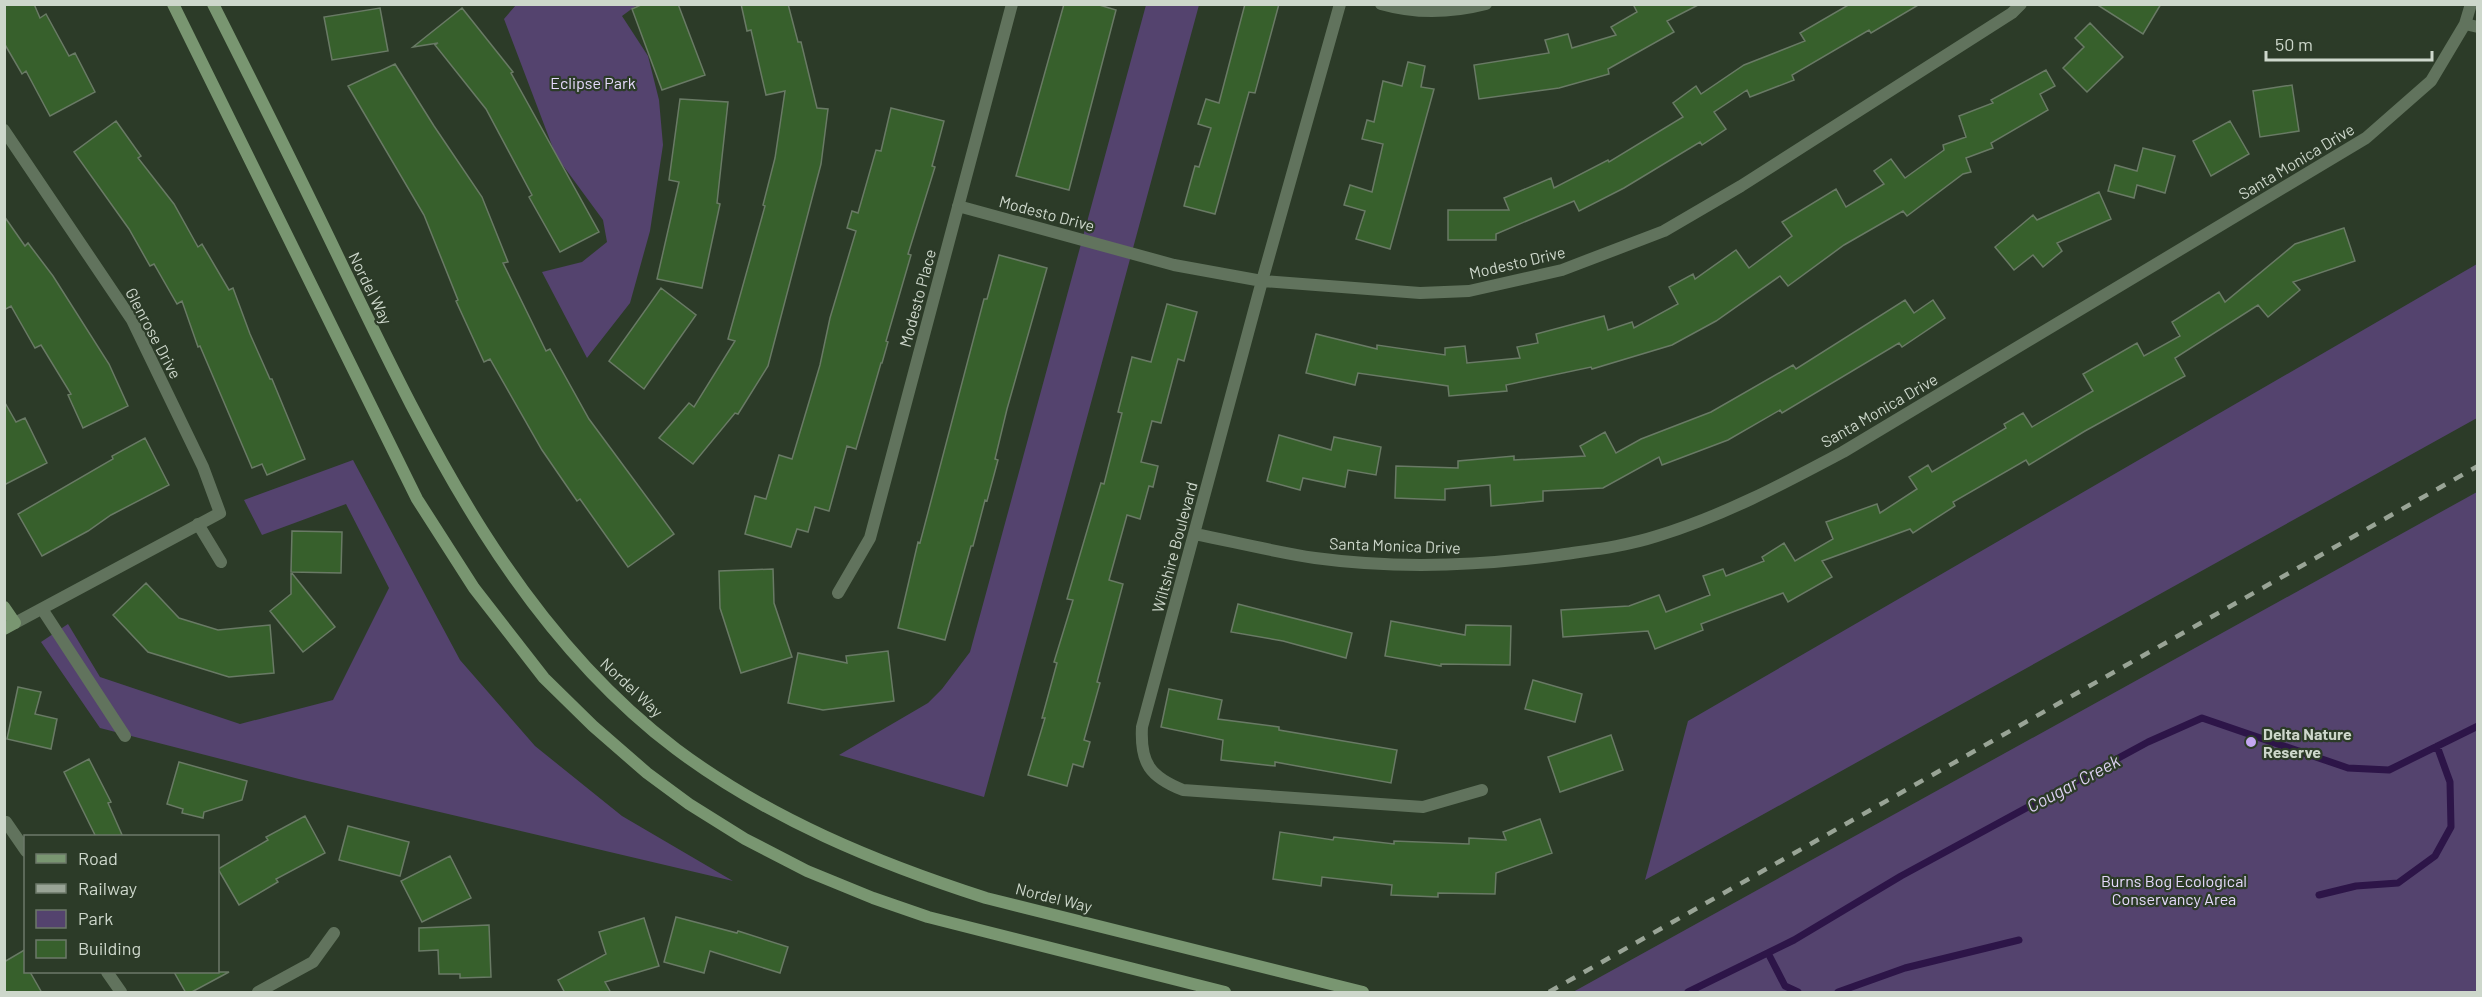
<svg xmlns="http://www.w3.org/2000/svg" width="2482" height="997" viewBox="0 0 2482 997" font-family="Barlow,sans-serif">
  <rect width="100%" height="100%" fill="#2c3b28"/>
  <!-- green -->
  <path fill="#54436e" d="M 516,5 L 637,5 L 622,16 L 648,56 L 659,100 L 663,145 L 650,231 L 630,303 L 587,358 L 542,272 L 582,262 L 607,242 L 603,220 L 556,156 L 504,19 Z
    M 1146,5 L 1199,5 L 984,797 L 839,755 L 928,703 L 942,689 L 970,652 Z
    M 2477,264 L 2477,418 L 1645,880 L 1688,721 Z
    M 353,460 L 460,660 L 535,746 L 622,816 L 733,881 L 299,779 L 100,728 L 41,642 L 68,624 L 100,677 L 240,724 L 333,700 L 389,588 L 346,504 L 262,535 L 244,500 Z
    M 2477,492 L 2477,992 L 1573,992 Z"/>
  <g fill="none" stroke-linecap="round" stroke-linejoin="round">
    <!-- stream -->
    <path stroke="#2d1548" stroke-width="7" d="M 2319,895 L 2356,886 L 2398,883 L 2435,856 L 2451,827 L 2450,782 L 2437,746
      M 1768,953 L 1785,986 L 1798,992
      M 1688,992 L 1794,940 L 1901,876 L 2148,742 L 2202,718 L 2348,768 L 2389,770 L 2478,726
      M 1838,992 L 1905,968 L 2019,940"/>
  </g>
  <!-- building -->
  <path fill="#37602c" stroke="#697a65" stroke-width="1.5" d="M 4,4 L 34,4 L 40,18 L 46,14 L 69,56 L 75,53 L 95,92 L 50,116 L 26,71 L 22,74 L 4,43 Z
    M 643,4 L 678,4 L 705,75 L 662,90 L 632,9 Z
    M 741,4 L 788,4 L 798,42 L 801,42 L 817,108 L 828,109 L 821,164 L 768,366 L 738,414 L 735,413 L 693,464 L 659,438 L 689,403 L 694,407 L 735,341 L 728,339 L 765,206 L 763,205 L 775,158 L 785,91 L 766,95 L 751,30 L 747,31 Z
    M 1064,4 L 1096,4 L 1116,10 L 1069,190 L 1016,176 Z
    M 1245,4 L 1279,4 L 1255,93 L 1249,92 L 1215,214 L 1184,206 L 1195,166 L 1199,167 L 1211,128 L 1198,124 L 1206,99 L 1219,103 Z
    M 1633,4 L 1700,4 L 1667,21 L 1674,32 L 1608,69 L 1609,74 L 1559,88 L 1479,99 L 1474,65 L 1549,53 L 1545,40 L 1568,34 L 1572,48 L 1616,35 L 1611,27 L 1637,12 Z
    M 1850,4 L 1920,4 L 1871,33 L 1869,30 L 1792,75 L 1794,80 L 1750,97 L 1747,90 L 1714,112 L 1726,129 L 1702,145 L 1700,142 L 1624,188 L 1579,211 L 1574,201 L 1496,234 L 1496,240 L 1448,240 L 1448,210 L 1509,210 L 1504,198 L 1551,178 L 1554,188 L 1608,160 L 1609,162 L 1683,117 L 1673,103 L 1696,86 L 1701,94 L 1744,65 L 1805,41 L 1800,33 Z
    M 2096,4 L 2161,4 L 2143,34 Z
    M 380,8 L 388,51 L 332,60 L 324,17 Z
    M 462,8 L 513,72 L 511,73 L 599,232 L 560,252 L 529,197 L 532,195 L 486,109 L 435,45 L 438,43 L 413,47 Z
    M 2090,23 L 2123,57 L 2087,92 L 2063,68 L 2084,47 L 2075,38 Z
    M 1408,62 L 1425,66 L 1421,87 L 1434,89 L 1390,249 L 1356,239 L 1365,211 L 1344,205 L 1350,185 L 1372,192 L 1383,144 L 1362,139 L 1367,120 L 1374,122 L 1383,81 L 1402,86 Z
    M 395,64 L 434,126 L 482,197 L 508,262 L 503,263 L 546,351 L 550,349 L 589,419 L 674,534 L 628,567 L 580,499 L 577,501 L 542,450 L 490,359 L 484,362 L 456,301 L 458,300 L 424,215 L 348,86 Z
    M 2046,70 L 2055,86 L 2040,94 L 2048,110 L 1991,143 L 1993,148 L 1966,158 L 1971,172 L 1963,174 L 1907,216 L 1903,211 L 1844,245 L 1788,286 L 1780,276 L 1716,321 L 1672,345 L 1592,369 L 1591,367 L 1506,385 L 1507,391 L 1449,396 L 1448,386 L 1358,373 L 1355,385 L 1306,373 L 1316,334 L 1377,349 L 1377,345 L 1445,355 L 1445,348 L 1465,346 L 1467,363 L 1520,358 L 1517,347 L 1538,343 L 1536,334 L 1604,316 L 1608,330 L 1632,322 L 1634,328 L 1678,304 L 1669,287 L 1693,274 L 1695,279 L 1736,250 L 1749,268 L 1792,236 L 1782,222 L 1836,189 L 1846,207 L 1884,184 L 1874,171 L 1891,159 L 1905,178 L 1944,150 L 1943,145 L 1966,137 L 1959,116 L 1993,103 L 1991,100 Z
    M 2292,85 L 2299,131 L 2260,137 L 2253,91 Z
    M 680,99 L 728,102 L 717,203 L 720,204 L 702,288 L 657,279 L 679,182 L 669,180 Z
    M 891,108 L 944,121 L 932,166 L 935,167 L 908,254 L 911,255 L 886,341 L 888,342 L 882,363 L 881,363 L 856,449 L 847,446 L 829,511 L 815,507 L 808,532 L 797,529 L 791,547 L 745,534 L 755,496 L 766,499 L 779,455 L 792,459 L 820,365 L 830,318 L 856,231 L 847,228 L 852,211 L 858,213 L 876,150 L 881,151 Z
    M 116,121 L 141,156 L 138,158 L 174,204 L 198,247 L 202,244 L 229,290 L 233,288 L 250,334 L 270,379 L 272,379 L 305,459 L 267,475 L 262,464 L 252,468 L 200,346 L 198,347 L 182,301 L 177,304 L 154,264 L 150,266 L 129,229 L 74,152 Z
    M 2230,121 L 2249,154 L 2211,176 L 2193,141 Z
    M 2143,148 L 2175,156 L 2165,193 L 2137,185 L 2134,198 L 2108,191 L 2115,165 L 2137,171 Z
    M 2099,192 L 2111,219 L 2057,243 L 2062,251 L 2043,267 L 2033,255 L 2014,270 L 1995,247 L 2033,215 L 2037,220 Z
    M 4,216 L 25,246 L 28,243 L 53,276 L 109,364 L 128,406 L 83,428 L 68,395 L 71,394 L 41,345 L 35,348 L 11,306 L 4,310 Z
    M 2344,228 L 2355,261 L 2293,282 L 2300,290 L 2268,317 L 2258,305 L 2175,358 L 2185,376 L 2085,431 L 2029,465 L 2026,460 L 1953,502 L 1955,506 L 1913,533 L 1910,529 L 1822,561 L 1832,577 L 1788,602 L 1783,593 L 1701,624 L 1703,630 L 1655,649 L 1648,631 L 1563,637 L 1561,610 L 1629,606 L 1659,595 L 1666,612 L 1710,595 L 1703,576 L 1723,569 L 1726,576 L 1764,561 L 1762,557 L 1784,543 L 1795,561 L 1833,539 L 1826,522 L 1877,504 L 1880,513 L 1917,489 L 1909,477 L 1928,465 L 1932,472 L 2006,428 L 2004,424 L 2023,413 L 2032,427 L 2093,391 L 2083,374 L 2137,343 L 2144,356 L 2180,336 L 2172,322 L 2219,292 L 2225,302 L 2295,244 Z
    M 999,255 L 1047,268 L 1007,409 L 995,459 L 998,460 L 987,501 L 985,500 L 973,546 L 971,546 L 945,640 L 898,628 L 918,542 L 920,543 L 984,299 L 987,299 Z
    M 661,288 L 696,315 L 644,389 L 609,361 Z
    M 1905,300 L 1914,313 L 1933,300 L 1945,318 L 1902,347 L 1899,343 L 1782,413 L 1780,410 L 1728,440 L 1662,465 L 1659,457 L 1603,488 L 1543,491 L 1543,501 L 1491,506 L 1490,485 L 1445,489 L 1445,500 L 1395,498 L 1396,466 L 1458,468 L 1458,461 L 1514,456 L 1514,460 L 1585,456 L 1580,446 L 1605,432 L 1616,453 L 1641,439 L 1711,412 L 1793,365 L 1796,369 Z
    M 1167,304 L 1197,312 L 1184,361 L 1178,359 L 1161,423 L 1152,421 L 1141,462 L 1158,466 L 1153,487 L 1149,486 L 1140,519 L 1127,515 L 1109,580 L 1123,584 L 1097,682 L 1100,683 L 1084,740 L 1090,742 L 1083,767 L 1073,764 L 1067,786 L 1028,775 L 1045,718 L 1042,718 L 1057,663 L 1054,662 L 1073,600 L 1067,599 L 1101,483 L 1104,484 L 1122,413 L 1118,412 L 1132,357 L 1151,362 Z
    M 4,401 L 16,422 L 25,418 L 47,463 L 4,485 Z
    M 1279,435 L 1331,450 L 1334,437 L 1381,447 L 1376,475 L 1348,470 L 1345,487 L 1303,478 L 1300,490 L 1267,481 Z
    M 145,438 L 169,485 L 111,515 L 88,531 L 42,556 L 18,514 L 113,459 L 112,456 Z
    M 292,531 L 342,532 L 341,573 L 291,572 Z
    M 773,569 L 774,603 L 792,657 L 741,673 L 720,608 L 719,571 Z
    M 291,572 L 335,627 L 303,652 L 270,611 L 291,594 Z
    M 146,583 L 179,618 L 218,630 L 270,625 L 274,673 L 229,677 L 148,652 L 113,615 Z
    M 1238,604 L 1352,633 L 1346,658 L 1283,641 L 1231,632 Z
    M 1391,621 L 1465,635 L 1466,625 L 1511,626 L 1510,665 L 1441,664 L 1441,666 L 1385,656 Z
    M 888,651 L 894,701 L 823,710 L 788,703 L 798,653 L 847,663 L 846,656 Z
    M 1533,680 L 1582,694 L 1575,722 L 1525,709 Z
    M 18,687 L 41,692 L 35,714 L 57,719 L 51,749 L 7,739 Z
    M 1169,689 L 1222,700 L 1218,719 L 1279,727 L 1279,730 L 1397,750 L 1391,783 L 1275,762 L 1275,766 L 1221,760 L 1223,740 L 1161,727 Z
    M 1611,735 L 1623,770 L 1560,792 L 1548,757 Z
    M 89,759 L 111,802 L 108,803 L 123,837 L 96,837 L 64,772 Z
    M 179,762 L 247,781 L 242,800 L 204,812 L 203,818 L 182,813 L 183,809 L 167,804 Z
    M 305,816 L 325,853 L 276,879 L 278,882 L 239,905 L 218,869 L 268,840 L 266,837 Z
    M 1540,819 L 1552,853 L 1496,873 L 1495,894 L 1438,893 L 1438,897 L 1391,895 L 1392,885 L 1322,877 L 1321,886 L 1273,879 L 1280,832 L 1333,840 L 1334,837 L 1394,844 L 1394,841 L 1469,844 L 1469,838 L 1506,840 L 1503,832 Z
    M 348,826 L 409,842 L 400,876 L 339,860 Z
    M 450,856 L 471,898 L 422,922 L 401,881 Z
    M 676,917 L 737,933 L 738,931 L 788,947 L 780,973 L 710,951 L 704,973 L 664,962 Z
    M 644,918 L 659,966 L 605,982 L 611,993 L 565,993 L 558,980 L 606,954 L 599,932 Z
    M 489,925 L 491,977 L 460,978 L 460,974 L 439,974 L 438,950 L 419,951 L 419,928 Z
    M 26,949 L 26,972 L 30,972 L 42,993 L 4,993 L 4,962 Z
    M 174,972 L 229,972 L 190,993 L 186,993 Z"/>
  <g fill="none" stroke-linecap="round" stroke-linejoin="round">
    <!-- street -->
    <path stroke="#61735d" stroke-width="12" d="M 1340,4 L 1262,281 L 1142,727 C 1140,763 1150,777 1183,790 L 1423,807 L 1482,790
      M 1381,4 C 1416,14 1451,13 1486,4
      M 2465,24 L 2471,4
      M 4,130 L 132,320 L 203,467 L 220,513 L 15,623
      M 958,206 L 1174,265 L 1262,281 L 1420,293 L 1469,291 L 1562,270 L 1664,231 L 1741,186 L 2012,13 L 2021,4
      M 198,524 L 221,562
      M 1195,534 C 1235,542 1275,552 1315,558 C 1396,569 1479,566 1559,555 C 1592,550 1626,546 1657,536 C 1723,516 1783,484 1843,452 L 2366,138 L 2431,81 L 2465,24 L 2478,27
      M 838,593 L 870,538 L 1012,4
      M 42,609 L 125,736
      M 6,822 L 26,851
      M 107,972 L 121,992
      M 258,992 L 313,962 L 334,933"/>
    <!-- secondary -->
    <path stroke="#799671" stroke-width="12" d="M 173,4 L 417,499 L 474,588 L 544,678 L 593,726 L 647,773 L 689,804 L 745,839 L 807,871 L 873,898 L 928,917 L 1225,992
      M 213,4 C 258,93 302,181 345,271 C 429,445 517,629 676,749 C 768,818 877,863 986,898 L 1363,992
      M 4,607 L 15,623 L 4,629"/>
    <!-- rail -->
    <path stroke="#99a496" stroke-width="4.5" stroke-dasharray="10 10" stroke-linecap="butt" d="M 1549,992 L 2478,466"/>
  </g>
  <!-- markers -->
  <circle fill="#c4a7f1" stroke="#2c3b28" stroke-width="2" cx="2251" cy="742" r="6"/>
  <g text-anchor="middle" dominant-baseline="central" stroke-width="4.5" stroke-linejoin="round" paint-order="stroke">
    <!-- park labels -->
    <g font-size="16" fill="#e6dafc" stroke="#2c3b28">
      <text x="593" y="82">Eclipse Park</text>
      <text x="2174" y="880">Burns Bog Ecological<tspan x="2174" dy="18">Conservancy Area</tspan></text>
    </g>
    <!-- street labels -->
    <g font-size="16" fill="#cdd7cb" stroke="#2c3b28">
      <text transform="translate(2296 161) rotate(-31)">Santa Monica Drive</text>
      <text transform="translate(1047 213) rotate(15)">Modesto Drive</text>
      <text transform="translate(1517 262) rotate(-13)">Modesto Drive</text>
      <text transform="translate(371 288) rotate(64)">Nordel Way</text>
      <text transform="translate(917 298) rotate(-75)">Modesto Place</text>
      <text transform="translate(154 333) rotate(62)">Glenrose Drive</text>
      <text transform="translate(1879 410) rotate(-30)">Santa Monica Drive</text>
      <text transform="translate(1395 545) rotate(2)">Santa Monica Drive</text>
      <text transform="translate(1174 547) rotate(-75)">Wiltshire Boulevard</text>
      <text transform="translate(632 687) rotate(43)">Nordel Way</text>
      <text transform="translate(1054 897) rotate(14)">Nordel Way</text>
    </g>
    <!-- poi labels -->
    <g font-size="16" font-weight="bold" fill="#cdd7cb" stroke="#2c3b28" text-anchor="start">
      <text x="2263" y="733">Delta Nature<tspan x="2263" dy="18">Reserve</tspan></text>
    </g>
    <!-- water labels -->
    <g font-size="18" font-style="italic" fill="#ddd1f3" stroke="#2c3b28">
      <text transform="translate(2073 783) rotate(-28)">Cougar Creek</text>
    </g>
  </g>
  <!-- border -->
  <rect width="2482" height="997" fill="none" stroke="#cdd7cb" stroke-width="12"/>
  <!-- legend -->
  <rect x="24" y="835" width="195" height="138" fill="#2c3b28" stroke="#6c7969" stroke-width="1.5"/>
  <rect x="36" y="854" width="30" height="9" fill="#799671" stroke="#6c7969" stroke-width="1.5"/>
  <text x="78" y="865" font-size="18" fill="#cdd7cb">Road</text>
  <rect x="36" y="884" width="30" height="9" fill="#99a496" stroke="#6c7969" stroke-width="1.5"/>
  <text x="78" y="895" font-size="18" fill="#cdd7cb">Railway</text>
  <rect x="36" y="910" width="30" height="18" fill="#54436e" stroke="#6c7969" stroke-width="1.5"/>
  <text x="78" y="925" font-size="18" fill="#cdd7cb">Park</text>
  <rect x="36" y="940" width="30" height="18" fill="#37602c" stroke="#6c7969" stroke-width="1.5"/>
  <text x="78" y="955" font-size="18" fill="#cdd7cb">Building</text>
  <!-- scale -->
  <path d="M2266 51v9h166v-9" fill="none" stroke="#cdd7cb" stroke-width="3"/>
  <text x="2275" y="51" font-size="18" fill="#cdd7cb" stroke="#2c3b28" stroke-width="4.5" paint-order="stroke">50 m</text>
</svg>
